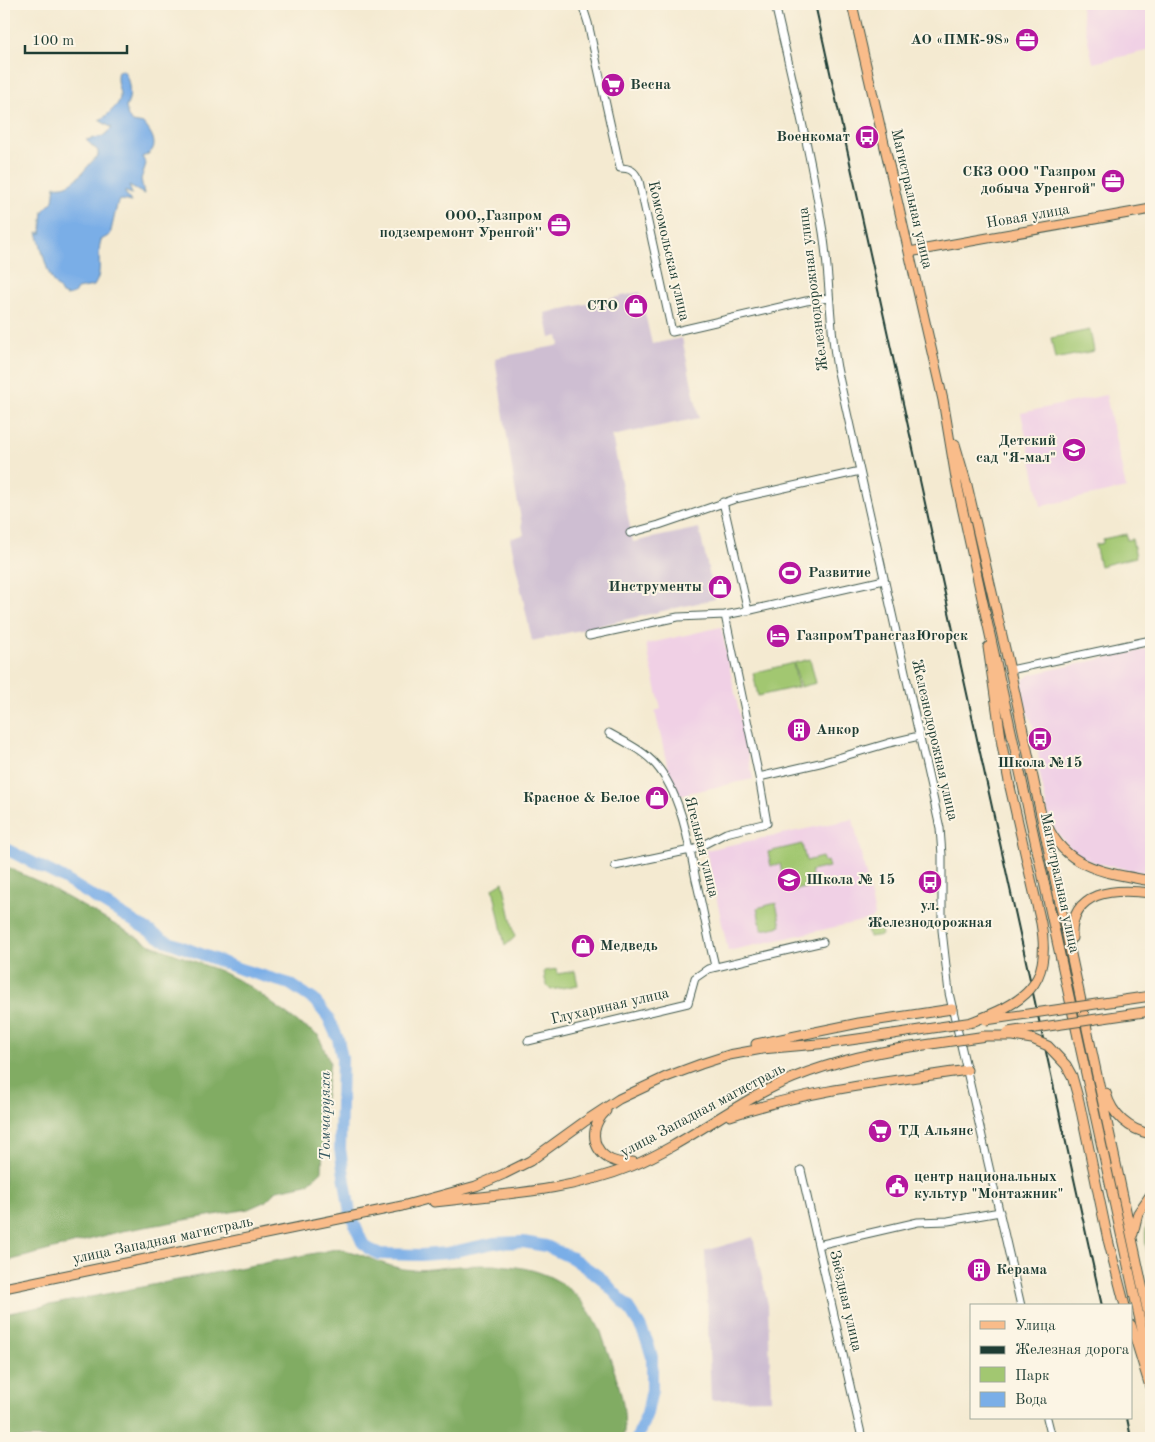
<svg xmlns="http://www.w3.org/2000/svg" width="1155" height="1442" viewBox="0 0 1155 1442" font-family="'Old Standard TT',serif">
  <rect width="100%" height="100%" fill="#fcf5e5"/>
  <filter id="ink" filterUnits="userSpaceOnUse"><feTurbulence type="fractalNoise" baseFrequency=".02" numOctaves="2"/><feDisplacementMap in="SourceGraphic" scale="10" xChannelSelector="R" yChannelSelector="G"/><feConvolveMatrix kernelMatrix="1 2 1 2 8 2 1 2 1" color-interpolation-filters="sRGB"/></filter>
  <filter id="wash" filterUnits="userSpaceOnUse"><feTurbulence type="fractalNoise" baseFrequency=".0096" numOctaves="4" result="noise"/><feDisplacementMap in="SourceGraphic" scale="20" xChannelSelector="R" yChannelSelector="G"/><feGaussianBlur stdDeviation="1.12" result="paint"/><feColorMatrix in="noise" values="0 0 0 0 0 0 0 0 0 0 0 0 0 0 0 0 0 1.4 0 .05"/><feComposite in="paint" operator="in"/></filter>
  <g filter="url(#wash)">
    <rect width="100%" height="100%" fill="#f4ead1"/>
    <!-- built -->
    <path fill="#f0d0e5" d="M 1080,4 L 1151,4 L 1151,50 L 1093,63 Z
      M 1106,395 L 1126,488 L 1041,506 L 1021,413 Z
      M 721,627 L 753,779 L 679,795 L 669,773 L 655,711 L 661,709 L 646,644 Z
      M 1151,648 L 1151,874 L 1096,863 L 1086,859 L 1070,848 L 1055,830 L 1049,818 L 1039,770 L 1039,759 L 1033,725 L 1026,710 L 1022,687 L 1024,679 L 1032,674 Z
      M 853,819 L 875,915 L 871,919 L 728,951 L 706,850 Z"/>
    <!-- industrial -->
    <path fill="#cebed2" d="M 640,292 L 652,344 L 682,338 L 699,418 L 612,436 L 633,542 L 699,528 L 715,599 L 532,641 L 510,538 L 524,535 L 515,488 L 495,358 L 560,345 L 558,336 L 550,338 L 545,313 Z
      M 753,1237 L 768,1305 L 771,1399 L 711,1400 L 705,1251 Z"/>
    <!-- green -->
    <path fill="#a2c771" stroke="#608252" d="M 1090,330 L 1094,351 L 1055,359 L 1051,338 Z
      M 1126,534 L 1127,540 L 1132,539 L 1136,557 L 1100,566 L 1095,545 L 1103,543 L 1103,539 Z
      M 810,659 L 816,683 L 800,687 L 794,663 Z
      M 793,663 L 798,687 L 758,696 L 753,673 Z
      M 802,844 L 806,861 L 822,857 L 824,862 L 827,861 L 829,867 L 811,871 L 814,886 L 786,892 L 780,864 L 771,866 L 768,852 Z
      M 503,882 L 515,937 L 505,946 L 493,888 Z
      M 776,903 L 781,926 L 762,930 L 757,908 Z
      M 879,922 L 882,935 L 869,937 L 866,925 Z
      M 557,969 L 558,974 L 575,971 L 578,985 L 551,990 C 545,986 545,978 544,971 Z
      M 1151,1214 L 1151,1271 C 1147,1251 1141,1234 1151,1214 Z"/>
    <!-- forest -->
    <path fill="#81ac63" stroke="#50744c" d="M 4,866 L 42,883 L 149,944 L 220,971 L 249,986 L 298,1023 L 318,1035 L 330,1062 L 324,1104 L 322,1171 L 307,1184 L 277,1190 L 266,1201 L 248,1209 L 122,1231 L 4,1262 Z
      M 336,1249 C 363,1251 385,1269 413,1270 C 428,1270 444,1267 459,1266 C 523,1262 570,1268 601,1332 C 611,1364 630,1403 623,1438 L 4,1438 L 4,1314 Z"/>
    <!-- water -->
    <path fill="#7aaee7" stroke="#4c768e" d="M 123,70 C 130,78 132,98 126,107 L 128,117 L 133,122 L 144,124 C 154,136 161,150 142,157 L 146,164 L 141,179 L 144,194 L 129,186 L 132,194 L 124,191 L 131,202 L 122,200 L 118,201 L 110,235 L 101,240 C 96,255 104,272 94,286 L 77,289 L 74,294 L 67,296 L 62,294 C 59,287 54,285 51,278 C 45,265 41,246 37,232 L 41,234 L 43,211 L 53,201 L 55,186 C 76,189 84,167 98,156 L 98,151 L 86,140 L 103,136 L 112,128 L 99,120 C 105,118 108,114 112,110 C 129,95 113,88 118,71 Z"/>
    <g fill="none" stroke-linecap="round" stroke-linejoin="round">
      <!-- river -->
      <path stroke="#7aaee7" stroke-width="12" d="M 4,848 L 61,877 L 164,940 L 243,970 L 290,984 L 314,1000 L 328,1017 L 338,1039 L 342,1058 L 340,1149 L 350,1213 L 362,1242 L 369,1249 L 380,1254 L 421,1255 L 447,1253 L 494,1243 L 523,1242 L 546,1246 L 572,1258 L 601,1278 L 628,1307 L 640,1326 L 647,1341 L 652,1357 L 652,1390 L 647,1413 L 637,1438"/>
    </g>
  </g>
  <g filter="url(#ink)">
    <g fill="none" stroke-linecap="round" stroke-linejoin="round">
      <!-- minor casing -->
      <g stroke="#3f574c" stroke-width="9">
        <path id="minor" d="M 582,4 L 588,23 L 620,168 C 630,168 635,171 639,181 L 672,332 L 806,301 L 829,298
          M 775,4 C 792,79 811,155 823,232 C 830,277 829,323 837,368 L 940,828 L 942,855 L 942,930 L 949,993 L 1021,1306
          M 723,502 L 748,611
          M 630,533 L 659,525 L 735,499 L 860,471
          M 725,615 L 759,777
          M 589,636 L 678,617 L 725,615 L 751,610 L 884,580
          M 1010,670 L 1151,640
          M 609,733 C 625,742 644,751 656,765 C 681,794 689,844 696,880 C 703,909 708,938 715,966
          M 615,866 L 695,849 L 726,833 L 767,823 L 759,777 L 824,762 L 889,743 L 919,736
          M 528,1041 L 688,1003 L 695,978 L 708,969 L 823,942
          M 801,1170 L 862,1438
          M 818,1245 L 918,1222 L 948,1221 L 1000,1212
          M 1047,1418 L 1052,1438"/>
      </g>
      <!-- major casing -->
      <g stroke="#3f574c" stroke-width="11">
        <path id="major" d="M 852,4 L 943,400 L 957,484 L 1151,1371
          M 909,252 L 1151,209
          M 955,444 L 967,485 L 1010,670 L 1151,1327
          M 988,647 L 1002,745 L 1010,787
          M 1047,825 C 1067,870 1109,873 1151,881
          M 1072,938 C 1070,890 1114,888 1151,893
          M 756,1044 L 859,1023 L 952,1009
          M 1106,1093 C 1112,1115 1129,1130 1151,1134
          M 606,1111 C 581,1135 600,1168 633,1162
          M 730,1116 C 807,1090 887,1082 967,1070
          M 434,1202 C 501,1194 568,1192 632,1166 C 680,1146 721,1114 767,1090 C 807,1069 853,1057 897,1049
          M 1133,1234 L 1138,1213 L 1151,1194
          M 1108,1240 L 1125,1306
          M 4,1288 L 402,1206 L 476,1186 L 504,1174 L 530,1161 L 584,1122 L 619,1099 L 666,1077 L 701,1064 L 729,1055 L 762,1049 L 829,1043 L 893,1034
          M 1131,1325 L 1151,1390"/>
      </g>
      <!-- minor -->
      <use href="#minor" stroke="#fff" stroke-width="7"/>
      <!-- major -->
      <use href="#major" stroke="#f9bc8a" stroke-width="9"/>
      <!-- rail -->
      <path stroke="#1f3d34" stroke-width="2" d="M 815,4 L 1102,1306
        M 1127,1418 L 1131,1438"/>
      <!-- major-bridge casing -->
      <g stroke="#3f574c" stroke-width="11" stroke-linecap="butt">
        <path id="major-bridge" d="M 986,1020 L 1151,996
          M 969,1023 C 1024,1002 1052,988 1041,923 L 1010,787
          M 1008,1032 L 1151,1011
          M 893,1034 L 973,1022
          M 981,1036 L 1013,1036 L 1032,1039 L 1048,1046 L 1066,1065 L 1072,1076 L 1079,1101 L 1108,1240
          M 897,1049 L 986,1036"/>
      </g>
      <!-- major-bridge -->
      <use href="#major-bridge" stroke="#f9bc8a" stroke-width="9"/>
    </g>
  </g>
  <!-- icons -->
  <defs>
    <g id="office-disc" transform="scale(1.25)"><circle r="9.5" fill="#b5179e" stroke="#fcf5e5"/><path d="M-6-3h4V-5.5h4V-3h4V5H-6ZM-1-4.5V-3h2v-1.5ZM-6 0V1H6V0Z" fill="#fff"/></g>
    <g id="supermarket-disc" transform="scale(1.25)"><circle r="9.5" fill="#b5179e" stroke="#fcf5e5"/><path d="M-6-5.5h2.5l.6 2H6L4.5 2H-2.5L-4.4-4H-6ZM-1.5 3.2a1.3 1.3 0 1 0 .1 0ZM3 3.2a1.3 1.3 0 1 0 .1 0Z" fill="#fff"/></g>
    <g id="bus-disc" transform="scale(1.25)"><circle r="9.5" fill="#b5179e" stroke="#fcf5e5"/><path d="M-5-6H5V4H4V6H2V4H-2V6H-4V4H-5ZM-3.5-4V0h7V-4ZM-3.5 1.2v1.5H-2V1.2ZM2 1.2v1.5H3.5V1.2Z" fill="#fff"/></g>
    <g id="shop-disc" transform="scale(1.25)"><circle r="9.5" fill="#b5179e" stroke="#fcf5e5"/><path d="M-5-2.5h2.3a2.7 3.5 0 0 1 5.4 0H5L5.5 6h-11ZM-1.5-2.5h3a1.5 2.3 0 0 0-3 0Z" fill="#fff"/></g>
    <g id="school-disc" transform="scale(1.25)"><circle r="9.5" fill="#b5179e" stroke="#fcf5e5"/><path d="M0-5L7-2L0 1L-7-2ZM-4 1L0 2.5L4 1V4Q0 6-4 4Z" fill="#fff"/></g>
    <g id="stadium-disc" transform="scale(1.25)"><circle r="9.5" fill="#b5179e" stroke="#fcf5e5"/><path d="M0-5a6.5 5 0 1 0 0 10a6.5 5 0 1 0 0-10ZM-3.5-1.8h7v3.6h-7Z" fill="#fff"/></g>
    <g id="hotel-disc" transform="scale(1.25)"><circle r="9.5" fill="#b5179e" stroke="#fcf5e5"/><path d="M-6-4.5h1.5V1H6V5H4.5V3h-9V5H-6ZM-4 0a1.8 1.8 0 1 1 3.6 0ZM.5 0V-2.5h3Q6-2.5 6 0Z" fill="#fff"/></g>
    <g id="building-disc" transform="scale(1.25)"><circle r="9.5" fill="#b5179e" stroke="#fcf5e5"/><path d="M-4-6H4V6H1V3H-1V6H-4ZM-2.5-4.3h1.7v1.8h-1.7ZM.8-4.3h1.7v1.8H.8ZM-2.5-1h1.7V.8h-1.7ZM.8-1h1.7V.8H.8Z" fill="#fff"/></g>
    <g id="civic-disc" transform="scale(1.25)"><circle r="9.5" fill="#b5179e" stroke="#fcf5e5"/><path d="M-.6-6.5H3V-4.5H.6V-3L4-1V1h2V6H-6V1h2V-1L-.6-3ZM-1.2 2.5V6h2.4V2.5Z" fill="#fff"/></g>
  </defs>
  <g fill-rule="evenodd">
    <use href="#office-disc" x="1027" y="40"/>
    <use href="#supermarket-disc" x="613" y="85"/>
    <use href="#bus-disc" x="867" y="137"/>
    <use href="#office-disc" x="1113" y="181"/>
    <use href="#office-disc" x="559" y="225"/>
    <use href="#shop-disc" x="636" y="306"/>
    <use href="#school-disc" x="1074" y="450"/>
    <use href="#stadium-disc" x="790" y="573"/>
    <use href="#shop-disc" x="720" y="587"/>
    <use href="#hotel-disc" x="778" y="636"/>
    <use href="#building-disc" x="799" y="730"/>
    <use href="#bus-disc" x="1040" y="739"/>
    <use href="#shop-disc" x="657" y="798"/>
    <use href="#school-disc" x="789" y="880"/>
    <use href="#bus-disc" x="930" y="882"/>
    <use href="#shop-disc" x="583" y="946"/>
    <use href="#supermarket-disc" x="880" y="1131"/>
    <use href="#civic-disc" x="897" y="1186"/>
    <use href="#building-disc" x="979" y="1270"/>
  </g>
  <g text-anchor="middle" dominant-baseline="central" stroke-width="4" stroke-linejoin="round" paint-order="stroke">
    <!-- poi labels -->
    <g font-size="15" font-weight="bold" fill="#1f3d34" stroke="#fcf5e5" text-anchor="start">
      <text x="1010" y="40" text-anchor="end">АО «ПМК-98»</text>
      <text x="630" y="85">Весна</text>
      <text x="850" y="137" text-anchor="end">Военкомат</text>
      <text x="1096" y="172" text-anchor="end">СКЗ ООО "Газпром<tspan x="1096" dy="17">добыча Уренгой"</tspan></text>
      <text x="542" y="216" text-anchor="end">ООО,,Газпром<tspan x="542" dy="17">подземремонт Уренгой''</tspan></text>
      <text x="618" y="306" text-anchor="end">СТО</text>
      <text x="1056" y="441" text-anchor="end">Детский<tspan x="1056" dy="17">сад "Я-мал"</tspan></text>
      <text x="808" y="573">Развитие</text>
      <text x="702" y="587" text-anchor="end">Инструменты</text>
      <text x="796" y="636">ГазпромТрансгазЮгорск</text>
      <text x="816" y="730">Анкор</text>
      <text x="1040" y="763" text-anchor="middle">Школа №15</text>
      <text x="640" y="798" text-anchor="end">Красное &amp; Белое</text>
      <text x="806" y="880">Школа № 15</text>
      <text x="930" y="906" text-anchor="middle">ул.<tspan x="930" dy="17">Железнодорожная</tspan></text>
      <text x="600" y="946">Медведь</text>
      <text x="898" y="1131">ТД Альянс</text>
      <text x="914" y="1177">центр национальных<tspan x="914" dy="17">культур "Монтажник"</tspan></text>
      <text x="996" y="1270">Керама</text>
    </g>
    <!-- street labels -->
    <g font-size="15" fill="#1f3d34" stroke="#fcf5e5">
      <text transform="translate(911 199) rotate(77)">Магистральная улица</text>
      <text transform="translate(1028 217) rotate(-10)">Новая улица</text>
      <text transform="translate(668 251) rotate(77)">Комсомольская улица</text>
      <text transform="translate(814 289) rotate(-97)">Железнодорожная улица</text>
      <text transform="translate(934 740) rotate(77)">Железнодорожная улица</text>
      <text transform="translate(701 847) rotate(76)">Ягельная улица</text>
      <text transform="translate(1059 883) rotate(78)">Магистральная улица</text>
      <text transform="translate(610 1007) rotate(-13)">Глухариная улица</text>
      <text transform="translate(703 1111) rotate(-28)">улица Западная магистраль</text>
      <text transform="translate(163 1241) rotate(-12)">улица Западная магистраль</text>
      <text transform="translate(845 1301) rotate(77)">Звёздная улица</text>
    </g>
    <!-- water labels -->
    <g font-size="16" font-style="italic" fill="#365961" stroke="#fcf5e5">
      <text transform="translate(326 1116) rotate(-90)">Томчаруяха</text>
    </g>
  </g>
  <!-- margin -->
  <rect width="1155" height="1442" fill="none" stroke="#fcf5e5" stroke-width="20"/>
  <!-- legend -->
  <rect x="970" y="1304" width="162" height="115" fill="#fcf5e5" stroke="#a4ab9e"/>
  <rect x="980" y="1321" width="25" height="8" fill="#f9bc8a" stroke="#a4ab9e"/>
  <text x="1015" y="1330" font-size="15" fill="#1f3d34">Улица</text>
  <rect x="980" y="1346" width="25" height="8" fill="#1f3d34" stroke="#a4ab9e"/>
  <text x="1015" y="1354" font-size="15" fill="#1f3d34">Железная дорога</text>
  <rect x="980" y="1367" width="25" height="15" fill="#a2c771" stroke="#a4ab9e"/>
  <text x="1015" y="1380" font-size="15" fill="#1f3d34">Парк</text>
  <rect x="980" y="1392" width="25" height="15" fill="#7aaee7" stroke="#a4ab9e"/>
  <text x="1015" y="1404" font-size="15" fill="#1f3d34">Вода</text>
  <!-- scale -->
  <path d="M25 45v8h102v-8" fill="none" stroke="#1f3d34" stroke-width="2.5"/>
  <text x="32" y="45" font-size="15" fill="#1f3d34" stroke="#fcf5e5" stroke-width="4" paint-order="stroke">100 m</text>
</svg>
